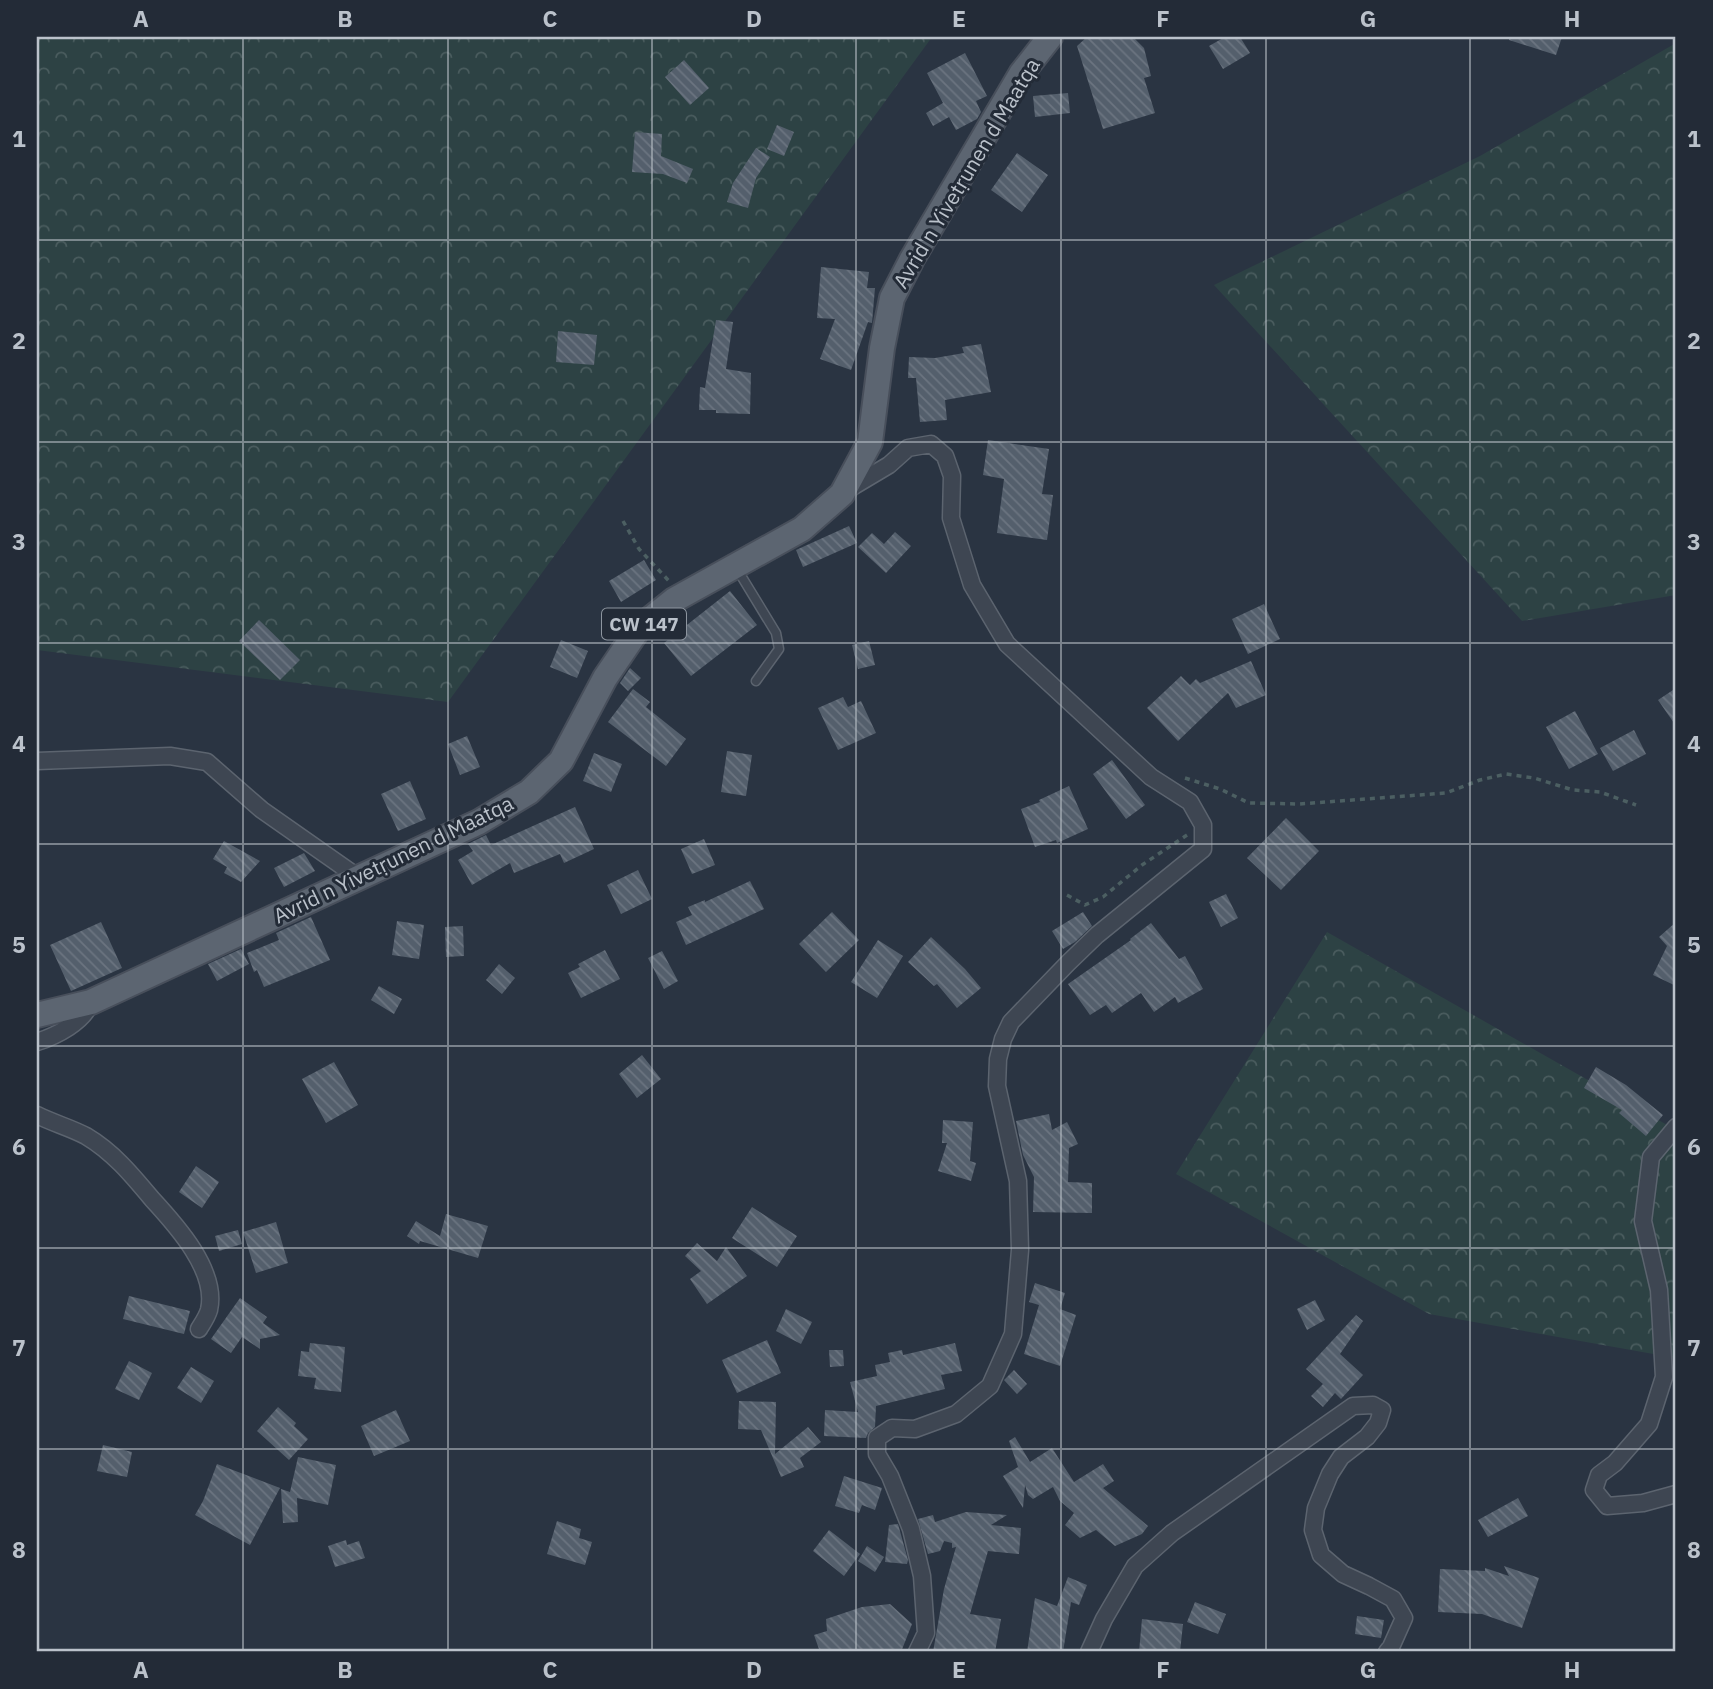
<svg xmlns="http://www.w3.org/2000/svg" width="1713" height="1689" viewBox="0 0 1713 1689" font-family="'IBM Plex Sans',sans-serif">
  <defs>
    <pattern id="forest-crowns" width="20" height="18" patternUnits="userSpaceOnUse" patternTransform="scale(1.75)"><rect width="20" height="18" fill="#2d4244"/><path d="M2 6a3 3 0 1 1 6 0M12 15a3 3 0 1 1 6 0" fill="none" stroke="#4a5c5e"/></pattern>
    <pattern id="building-back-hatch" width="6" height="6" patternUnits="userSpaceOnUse" patternTransform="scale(1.75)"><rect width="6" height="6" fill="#545f6c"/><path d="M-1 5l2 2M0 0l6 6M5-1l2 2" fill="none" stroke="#6b7480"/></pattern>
  </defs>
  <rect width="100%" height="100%" fill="#2a3442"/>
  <!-- forest -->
  <path fill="url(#forest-crowns)" d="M 37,37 L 932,37 L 448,702 L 37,650 Z
    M 1676,43 L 1676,595 L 1522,621 L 1214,285 L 1480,156 Z
    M 1327,932 L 1676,1130 L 1676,1358 L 1429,1314 L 1176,1174 Z"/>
  <!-- building -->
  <path fill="url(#building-back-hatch)" d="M 1087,37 L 1133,37 L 1144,48 L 1151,76 L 1144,78 L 1155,113 L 1103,129 L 1077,46 Z
    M 1225,37 L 1240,37 L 1250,53 L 1223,69 L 1209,46 Z
    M 1509,37 L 1562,37 L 1556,55 L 1509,40 Z
    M 965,53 L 987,96 L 976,101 L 981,112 L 977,119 L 956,130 L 949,117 L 933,126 L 926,113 L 943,103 L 927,73 Z
    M 684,60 L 709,88 L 690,105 L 665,77 Z
    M 1068,93 L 1070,113 L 1035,117 L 1033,96 Z
    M 777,125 L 794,132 L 784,156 L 767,149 Z
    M 635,132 L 662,134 L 661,156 L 693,169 L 687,183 L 663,174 L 632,172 Z
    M 756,148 L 770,157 L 756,178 L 748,208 L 727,202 L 733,183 Z
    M 1017,153 L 1048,175 L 1022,212 L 991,190 Z
    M 821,267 L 869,272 L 867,288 L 875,288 L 872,323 L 868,322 L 851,370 L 820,359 L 835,319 L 817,318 Z
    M 716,320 L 733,322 L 726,369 L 751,373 L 750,414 L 716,413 L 716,410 L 699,410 L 700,387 L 705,388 Z
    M 558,331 L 597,335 L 594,365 L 556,362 Z
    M 981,344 L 991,392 L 945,400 L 947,420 L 920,422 L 916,378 L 908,378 L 909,357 L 935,358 L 964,353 L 962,347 Z
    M 988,440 L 1049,449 L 1042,494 L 1053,495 L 1047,540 L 997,533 L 1004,479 L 983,475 Z
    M 849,526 L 857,543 L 803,567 L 796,550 Z
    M 895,532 L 911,546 L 886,573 L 858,547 L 872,533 L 884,544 Z
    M 644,560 L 656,580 L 621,602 L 609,581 Z
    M 730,591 L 757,625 L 691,676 L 664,643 Z
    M 1264,604 L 1280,639 L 1248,654 L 1232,619 Z
    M 259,620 L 300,660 L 280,680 L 239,641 Z
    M 561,640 L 588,651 L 577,678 L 550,667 Z
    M 869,641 L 875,665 L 858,669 L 852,645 Z
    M 1251,661 L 1266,695 L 1236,708 L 1228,693 L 1178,741 L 1147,708 L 1181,676 L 1190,685 L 1196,679 L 1200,683 Z
    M 630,668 L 641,678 L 628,691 L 620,683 Z
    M 1676,688 L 1676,726 L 1658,700 Z
    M 633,689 L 650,702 L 646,707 L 686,739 L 666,766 L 608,722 Z
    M 843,697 L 848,707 L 861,701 L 876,733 L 838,750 L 818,708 Z
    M 1575,711 L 1598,754 L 1569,769 L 1546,727 Z
    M 1634,730 L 1646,754 L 1613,771 L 1600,748 Z
    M 467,736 L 480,767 L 460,775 L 448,744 Z
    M 727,751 L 752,755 L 746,796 L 721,792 Z
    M 594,753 L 622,764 L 611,792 L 583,781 Z
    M 1112,760 L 1145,805 L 1126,819 L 1093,774 Z
    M 410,781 L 426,819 L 398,831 L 381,794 Z
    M 1069,786 L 1088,829 L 1057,843 L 1056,840 L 1035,847 L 1021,809 L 1040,802 L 1039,800 Z
    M 575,807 L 594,849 L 564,863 L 560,854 L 514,873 L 510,863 L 472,885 L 458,860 L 473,851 L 468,844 L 486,835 L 491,845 Z
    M 1286,818 L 1319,851 L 1281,890 L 1247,858 Z
    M 704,839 L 715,865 L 692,874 L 681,849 Z
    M 224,841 L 260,861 L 241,882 L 224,873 L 227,867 L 213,859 Z
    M 304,853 L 315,871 L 284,887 L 274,868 Z
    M 638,870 L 652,899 L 621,914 L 607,885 Z
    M 750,881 L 764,909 L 686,945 L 676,922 L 692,915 L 688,907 L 705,900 L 705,902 Z
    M 1226,894 L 1238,918 L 1221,927 L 1209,902 Z
    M 832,912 L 859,940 L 826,972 L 799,944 Z
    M 1083,912 L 1092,926 L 1075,942 L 1063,949 L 1052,931 Z
    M 311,917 L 330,960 L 264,987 L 257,970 L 254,972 L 247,953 L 279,940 L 276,933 Z
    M 397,921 L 424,925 L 419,959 L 392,955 Z
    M 101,922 L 122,968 L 71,991 L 50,945 Z
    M 1676,922 L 1676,986 L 1653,975 L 1667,946 L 1659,937 Z
    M 1151,923 L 1179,959 L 1185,956 L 1203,989 L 1178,1003 L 1175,997 L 1154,1012 L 1141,993 L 1112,1013 L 1106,1005 L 1090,1015 L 1068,984 L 1131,940 L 1130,939 Z
    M 463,926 L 464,956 L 446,957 L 445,927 Z
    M 931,937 L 965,969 L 981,988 L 957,1008 L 937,984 L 934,986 L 908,962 Z
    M 878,940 L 903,956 L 877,998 L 851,982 Z
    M 241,949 L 249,964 L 217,981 L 208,964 Z
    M 605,950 L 620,979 L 581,998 L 568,973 L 580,967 L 578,964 Z
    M 662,951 L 678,981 L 664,989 L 648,958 Z
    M 499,964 L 515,978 L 502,994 L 486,980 Z
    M 379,986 L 402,999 L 394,1014 L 371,1000 Z
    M 642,1055 L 661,1079 L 637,1098 L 619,1074 Z
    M 334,1062 L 358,1105 L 326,1123 L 302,1079 Z
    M 1596,1067 L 1626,1085 L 1663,1115 L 1646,1136 L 1619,1113 L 1622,1110 L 1584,1088 Z
    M 1049,1114 L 1052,1130 L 1067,1122 L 1078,1144 L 1069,1148 L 1068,1182 L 1092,1183 L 1092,1213 L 1033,1212 L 1034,1177 L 1023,1155 L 1016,1121 Z
    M 943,1120 L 973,1122 L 970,1161 L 976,1163 L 971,1181 L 938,1171 L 947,1143 L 942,1143 Z
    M 196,1166 L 219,1182 L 202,1208 L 179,1192 Z
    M 752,1207 L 797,1236 L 777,1267 L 732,1238 Z
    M 446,1214 L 488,1226 L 478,1258 L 420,1241 L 419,1244 L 407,1236 L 416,1221 L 440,1236 Z
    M 276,1222 L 288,1263 L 256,1273 L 243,1232 Z
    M 238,1230 L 242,1244 L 219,1251 L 215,1236 Z
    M 697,1243 L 717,1261 L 726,1247 L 747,1276 L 707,1304 L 690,1279 L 701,1271 L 685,1256 Z
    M 1035,1283 L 1065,1293 L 1060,1309 L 1076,1315 L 1060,1366 L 1024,1354 L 1039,1305 L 1029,1302 Z
    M 129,1296 L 190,1311 L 184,1334 L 123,1319 Z
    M 240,1298 L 267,1317 L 263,1323 L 280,1335 L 260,1339 L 260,1349 L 242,1337 L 231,1353 L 211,1339 Z
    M 1315,1300 L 1325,1320 L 1307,1330 L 1297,1309 Z
    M 786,1309 L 812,1322 L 801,1344 L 776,1331 Z
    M 1356,1315 L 1363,1321 L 1340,1354 L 1363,1375 L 1341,1399 L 1335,1393 L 1323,1407 L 1311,1396 L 1323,1384 L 1306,1369 Z
    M 767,1340 L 781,1373 L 737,1393 L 722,1360 Z
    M 310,1343 L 345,1347 L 341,1392 L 314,1389 L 316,1378 L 298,1376 L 301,1351 L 309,1352 Z
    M 955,1343 L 962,1371 L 941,1375 L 945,1389 L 876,1406 L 875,1427 L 868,1433 L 866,1438 L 824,1436 L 825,1410 L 858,1412 L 850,1382 L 877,1376 L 875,1365 L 890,1362 L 888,1353 L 902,1350 L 903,1355 Z
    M 829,1350 L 843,1350 L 844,1366 L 830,1367 Z
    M 129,1361 L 152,1373 L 139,1400 L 115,1389 Z
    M 191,1367 L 214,1381 L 201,1403 L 177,1388 Z
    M 1014,1370 L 1027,1384 L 1017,1394 L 1004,1380 Z
    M 739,1401 L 776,1402 L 775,1454 L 808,1427 L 821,1442 L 800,1458 L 804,1467 L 781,1477 L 761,1430 L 738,1429 Z
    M 278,1407 L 296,1423 L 294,1426 L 308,1439 L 289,1460 L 257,1431 Z
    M 396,1410 L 410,1441 L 374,1456 L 361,1426 Z
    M 1015,1437 L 1030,1462 L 1052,1448 L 1074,1482 L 1103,1464 L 1114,1481 L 1103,1488 L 1148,1526 L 1142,1534 L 1115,1546 L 1096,1530 L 1080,1538 L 1065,1525 L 1074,1513 L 1060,1501 L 1053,1487 L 1033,1499 L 1028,1495 L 1025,1485 L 1023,1508 L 1003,1476 L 1018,1467 L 1009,1441 Z
    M 103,1445 L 132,1452 L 127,1477 L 97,1471 Z
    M 298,1457 L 336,1465 L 328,1505 L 297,1498 L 298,1522 L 283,1523 L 281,1489 L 290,1492 Z
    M 217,1464 L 280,1488 L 250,1545 L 195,1515 L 203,1501 Z
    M 844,1476 L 882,1488 L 875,1510 L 862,1505 L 859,1513 L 835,1506 Z
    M 1518,1498 L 1528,1516 L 1488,1537 L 1478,1520 Z
    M 966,1512 L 1007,1515 L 991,1525 L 1021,1528 L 1019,1554 L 988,1551 L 970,1614 L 1001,1619 L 995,1652 L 933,1652 L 944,1589 L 956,1547 L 952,1548 L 952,1543 L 944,1541 L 940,1551 L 928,1554 L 918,1519 L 933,1515 L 935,1522 Z
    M 557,1521 L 581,1529 L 579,1538 L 592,1542 L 585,1565 L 547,1554 Z
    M 898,1524 L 908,1560 L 907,1564 L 885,1562 L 889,1525 Z
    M 829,1530 L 860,1554 L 844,1576 L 813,1551 Z
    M 346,1540 L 347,1545 L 359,1541 L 365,1558 L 335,1567 L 328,1546 Z
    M 867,1546 L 884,1557 L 875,1572 L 858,1561 Z
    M 1504,1566 L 1539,1578 L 1522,1628 L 1482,1614 L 1438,1612 L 1440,1569 L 1485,1571 L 1485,1568 L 1509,1576 Z
    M 1068,1577 L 1087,1585 L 1079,1605 L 1071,1602 L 1063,1652 L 1027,1652 L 1035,1598 L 1057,1606 Z
    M 1195,1602 L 1226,1614 L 1218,1634 L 1187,1622 Z
    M 890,1604 L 912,1624 L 901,1652 L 820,1652 L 814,1635 L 827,1631 L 826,1619 L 862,1607 Z
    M 1357,1616 L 1384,1620 L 1381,1638 L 1355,1634 Z
    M 1142,1619 L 1183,1624 L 1180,1652 L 1139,1652 Z"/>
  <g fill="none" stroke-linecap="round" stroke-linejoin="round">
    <!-- service casing -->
    <g stroke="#5c646f" stroke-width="11">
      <path id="service" d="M 737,569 L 776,633 L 779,649 L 756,681"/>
    </g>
    <!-- minor casing -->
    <g stroke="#5c646f" stroke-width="19">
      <path id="minor" d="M 847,490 L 889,465 L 908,448 L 931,444 L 945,456 L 952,476 L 951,518 L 972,585 L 1007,644 L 1151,777 L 1190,802 L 1203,825 L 1203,849 L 1097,935 L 1068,963 L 1011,1022 L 1003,1039 L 998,1059 L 997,1086 L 1018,1181 L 1020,1250 L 1013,1334 L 990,1386 L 956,1414 L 915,1429 L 892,1428 L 877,1438 L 877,1454 L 890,1476 L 911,1529 L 922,1576 L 926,1633 L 917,1652
        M 37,761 L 170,756 L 207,762 L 262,810 L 359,878
        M 37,1042 C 56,1036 84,1022 91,1002
        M 37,1115 C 53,1123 71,1128 86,1136 C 113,1152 132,1175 152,1199 C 176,1225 218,1271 209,1310 C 207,1317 202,1324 199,1329
        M 1676,1127 L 1651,1157 L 1643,1221 L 1659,1290 L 1664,1377 L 1649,1424 L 1615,1463 L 1599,1475 L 1594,1490 L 1607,1506 L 1643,1503 L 1676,1494
        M 1089,1652 L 1104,1619 L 1135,1566 L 1172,1533 L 1353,1406 L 1373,1405 L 1382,1410 L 1378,1423 L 1367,1437 L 1341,1457 L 1330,1474 L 1316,1508 L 1313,1530 L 1321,1555 L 1343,1574 L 1369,1586 L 1393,1599 L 1404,1618 L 1391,1647 L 1387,1652"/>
    </g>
    <!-- primary casing -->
    <g stroke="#484f5b" stroke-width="28">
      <path id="primary" d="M 37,1015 L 91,1002 L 479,822 L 529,792 L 561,761 L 605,678 L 639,628 L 674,600 L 802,529 L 842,494 L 870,442 L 882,348 L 892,298 L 912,259 L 1021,74 L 1050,37"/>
    </g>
    <!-- path -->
    <path stroke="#4c5f62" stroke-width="3.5" stroke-dasharray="5 5" stroke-linecap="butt" d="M 623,521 L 639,549 L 669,581
      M 1185,778 L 1220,789 L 1249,803 L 1300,804 L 1446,793 L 1480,780 L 1506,774 L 1534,778 L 1573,790 L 1600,792 L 1636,805
      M 1067,895 L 1085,905 L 1103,897 L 1142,865 L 1187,835"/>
    <!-- service -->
    <use href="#service" stroke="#3e4652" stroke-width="8"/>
    <!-- minor -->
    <use href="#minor" stroke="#3e4652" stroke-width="16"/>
    <!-- primary -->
    <use href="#primary" stroke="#5c6571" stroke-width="24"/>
  </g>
  <!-- grid -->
  <path fill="none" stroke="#bbc2cb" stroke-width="2" stroke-opacity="0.55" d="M 243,37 L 243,1652M 448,37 L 448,1652M 652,37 L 652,1652M 856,37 L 856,1652M 1061,37 L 1061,1652M 1266,37 L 1266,1652M 1470,37 L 1470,1652M 37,240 L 1676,240M 37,442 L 1676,442M 37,643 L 1676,643M 37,844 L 1676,844M 37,1046 L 1676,1046M 37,1248 L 1676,1248M 37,1449 L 1676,1449"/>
  <g text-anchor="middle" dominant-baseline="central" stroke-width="6" stroke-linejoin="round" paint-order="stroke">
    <!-- shield labels -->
    <rect fill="#232b37" stroke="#8d959f" stroke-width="2" x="602" y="608.5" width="84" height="31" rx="5"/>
    <g font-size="19" font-weight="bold" fill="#bbc2cb">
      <text x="644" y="624">CW 147</text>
    </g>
    <!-- street labels -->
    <g font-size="21" fill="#bbc2cb" stroke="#232b37">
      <text transform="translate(966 173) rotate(-59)">Avrid n Yivetṛunen d Maatqa</text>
      <text transform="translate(393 859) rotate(-26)">Avrid n Yivetṛunen d Maatqa</text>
    </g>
  </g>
  <!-- border -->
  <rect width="1713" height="1689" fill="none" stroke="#232b37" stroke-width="77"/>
  <rect x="38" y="38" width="1636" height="1612" fill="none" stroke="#bbc2cb" stroke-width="2.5"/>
  <g font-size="23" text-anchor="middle" font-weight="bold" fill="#bbc2cb">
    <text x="141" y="27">A</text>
    <text x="345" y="27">B</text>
    <text x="550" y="27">C</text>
    <text x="754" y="27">D</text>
    <text x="959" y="27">E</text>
    <text x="1163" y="27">F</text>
    <text x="1368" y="27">G</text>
    <text x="1572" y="27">H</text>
    <text x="19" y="147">1</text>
    <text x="1694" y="147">1</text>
    <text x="19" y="349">2</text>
    <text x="1694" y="349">2</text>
    <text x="19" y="550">3</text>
    <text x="1694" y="550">3</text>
    <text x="19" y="752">4</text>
    <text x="1694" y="752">4</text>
    <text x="19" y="953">5</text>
    <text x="1694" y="953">5</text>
    <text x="19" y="1155">6</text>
    <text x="1694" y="1155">6</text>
    <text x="19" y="1356">7</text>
    <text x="1694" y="1356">7</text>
    <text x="19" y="1558">8</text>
    <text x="1694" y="1558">8</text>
    <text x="141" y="1678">A</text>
    <text x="345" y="1678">B</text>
    <text x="550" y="1678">C</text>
    <text x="754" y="1678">D</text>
    <text x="959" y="1678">E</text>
    <text x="1163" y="1678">F</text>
    <text x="1368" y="1678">G</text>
    <text x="1572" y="1678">H</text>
  </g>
</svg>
